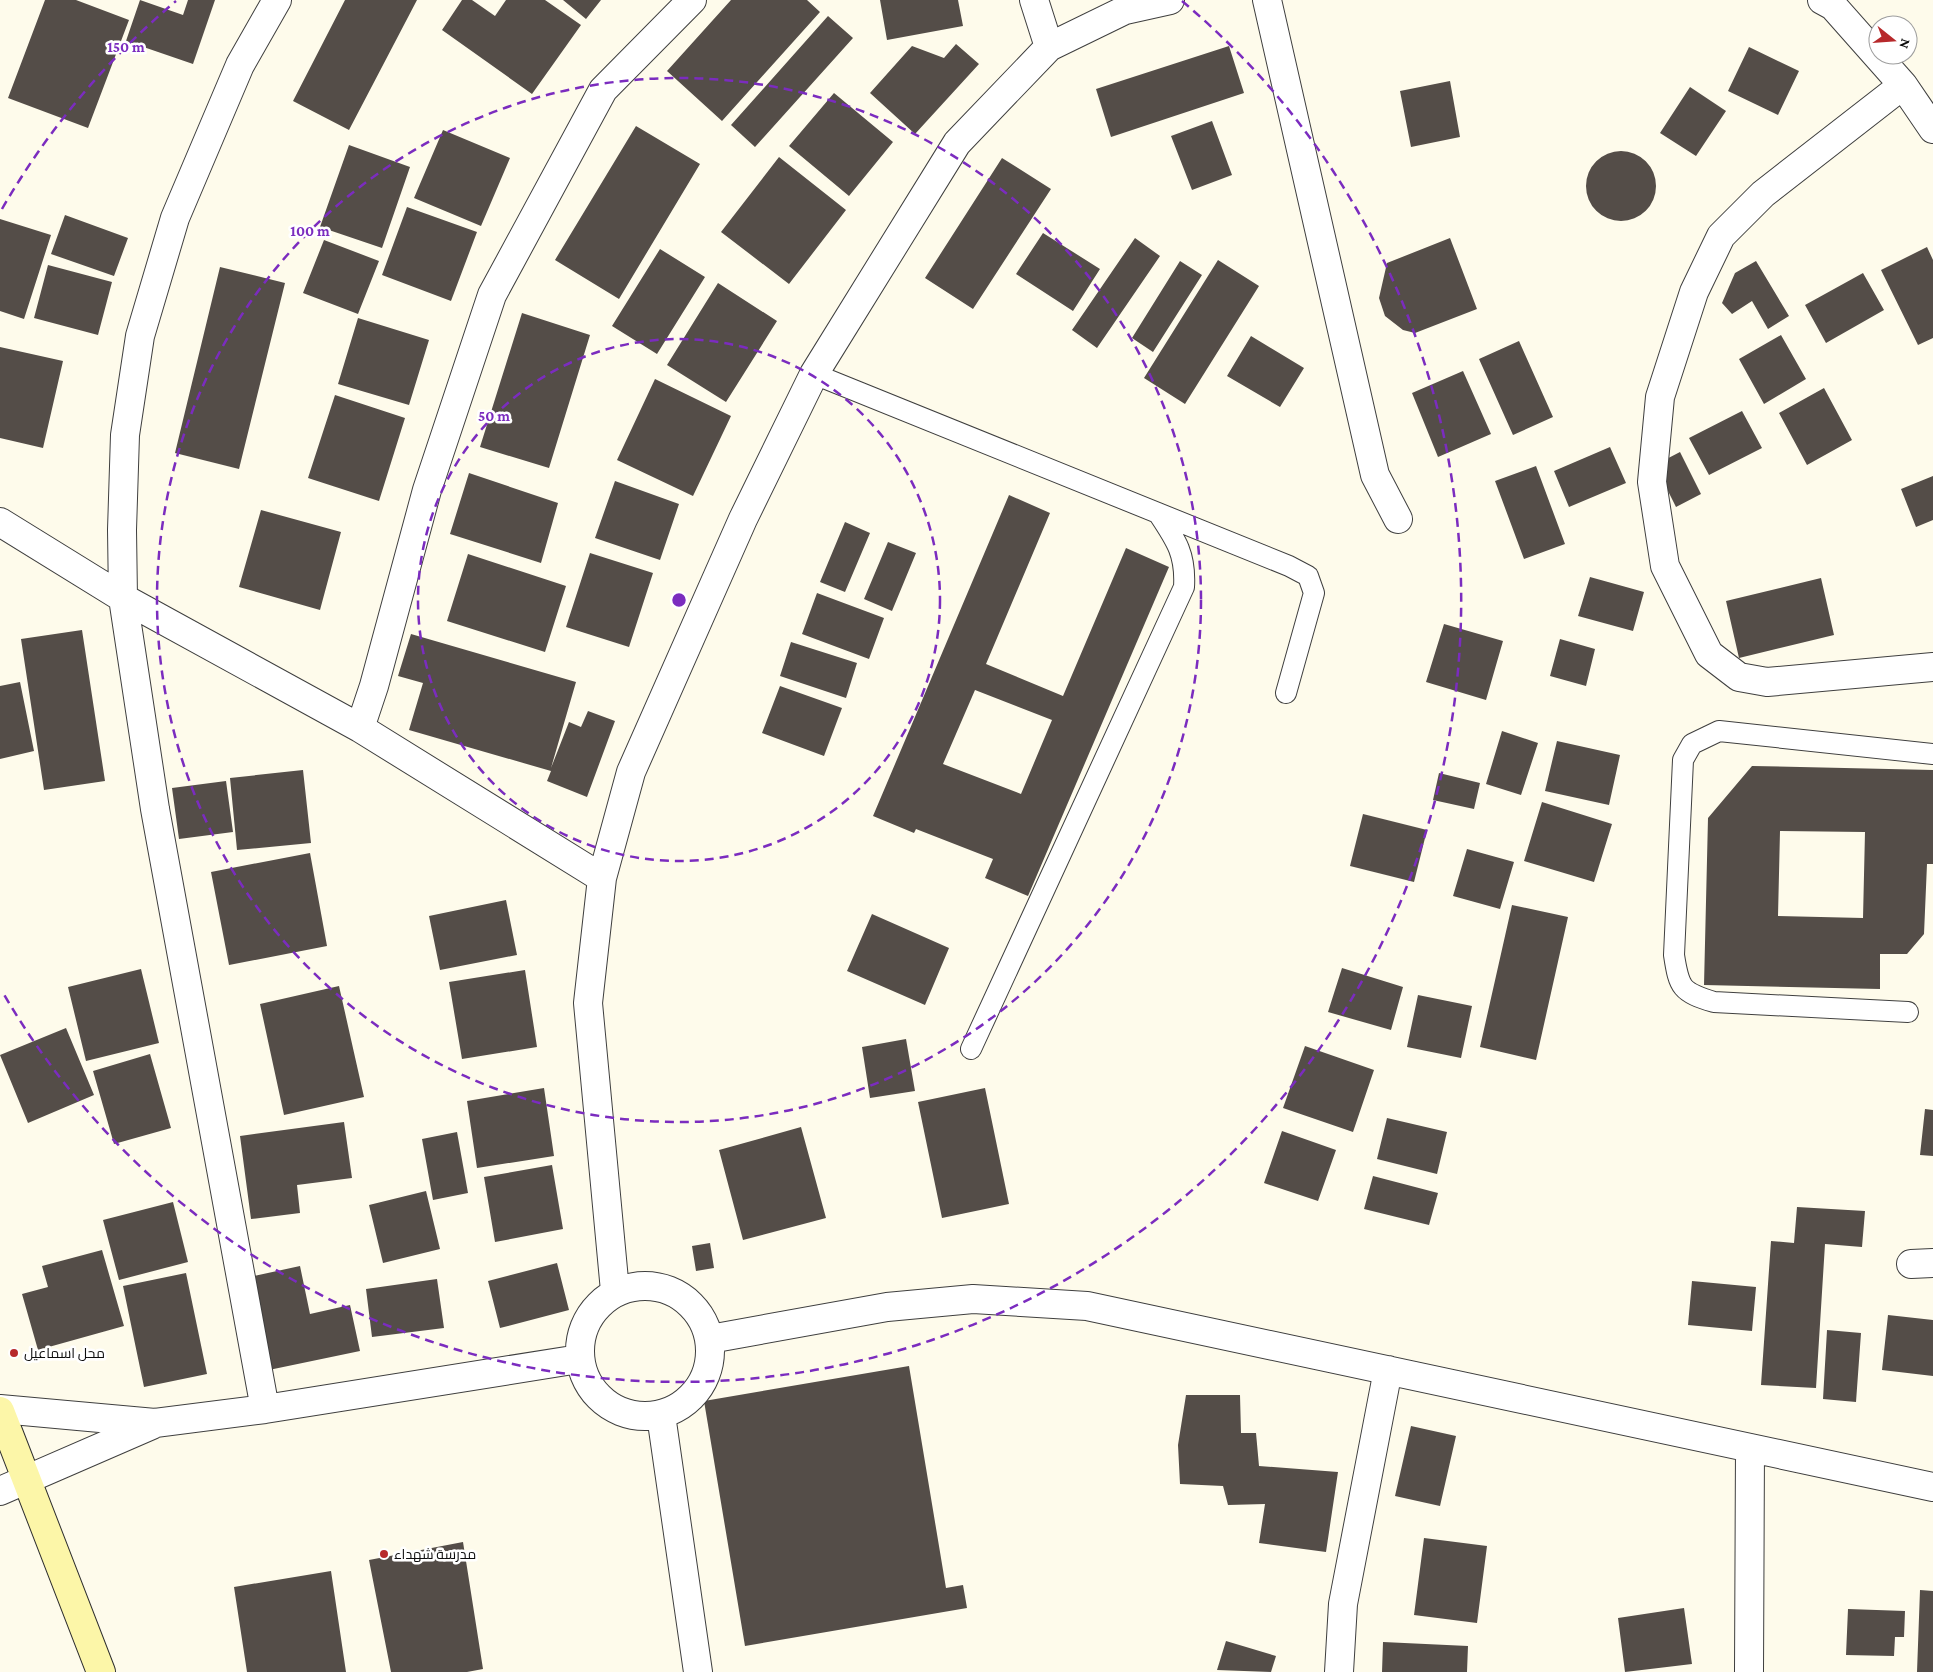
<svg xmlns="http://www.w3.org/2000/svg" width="1933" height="1672" viewBox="0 0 1933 1672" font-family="'Crimson Pro',Cairo,serif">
  <rect width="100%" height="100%" fill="#fefbeb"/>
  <!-- building -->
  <path fill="#544d48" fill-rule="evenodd" d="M 45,0 L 76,0 L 129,20 L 88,128 L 8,98 Z
    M 140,0 L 183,15 L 188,0 L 215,0 L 193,64 L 126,41 Z
    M 345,0 L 417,0 L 349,130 L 293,101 Z
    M 462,0 L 472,0 L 495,16 L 506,0 L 545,0 L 581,25 L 532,94 L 442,30 Z
    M 563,0 L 601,0 L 586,19 Z
    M 731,0 L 807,0 L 820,12 L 722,121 L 667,71 Z
    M 880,0 L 958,0 L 963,26 L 887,40 Z
    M 828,16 L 853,38 L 755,147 L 731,125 Z
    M 956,44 L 979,64 L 915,134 L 870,93 L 912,46 L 944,58 Z
    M 1229,46 L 1244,93 L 1111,137 L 1096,89 Z
    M 1749,47 L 1799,71 L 1778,115 L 1728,91 Z
    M 1450,81 L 1460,137 L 1411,147 L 1400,91 Z
    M 1690,87 L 1726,111 L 1696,156 L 1660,133 Z
    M 834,93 L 893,142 L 849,196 L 789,146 Z
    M 1212,121 L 1232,175 L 1192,190 L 1171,136 Z
    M 636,126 L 700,164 L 619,299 L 555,260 Z
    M 443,130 L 510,158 L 481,226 L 414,198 Z
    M 349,145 L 410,167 L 382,248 L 320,227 Z
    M1586 186a35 35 0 1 1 70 0a35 35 0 1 1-70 0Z
    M 779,157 L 846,210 L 789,284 L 721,232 Z
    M 1002,158 L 1051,189 L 973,309 L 925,278 Z
    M 407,207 L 477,232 L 451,301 L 382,275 Z
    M 65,215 L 128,238 L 114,276 L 51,254 Z
    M 0,219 L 51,235 L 24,319 L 0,311 Z
    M 1043,233 L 1100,269 L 1073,311 L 1016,274 Z
    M 1135,238 L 1160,256 L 1097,348 L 1072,330 Z
    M 1450,238 L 1477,309 L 1415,333 L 1403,330 L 1385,316 L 1379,298 L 1387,263 Z
    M 324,240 L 379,261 L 358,314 L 303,293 Z
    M 1927,247 L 1933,260 L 1933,338 L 1918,345 L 1881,270 Z
    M 660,249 L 705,277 L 657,354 L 612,326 Z
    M 1218,260 L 1259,286 L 1185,404 L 1144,378 Z
    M 1180,261 L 1202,275 L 1153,352 L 1132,338 Z
    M 1756,261 L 1789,316 L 1768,329 L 1752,301 L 1732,314 L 1722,303 L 1735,273 Z
    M 48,265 L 112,282 L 98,335 L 34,318 Z
    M 220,267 L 285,283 L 239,469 L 175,453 Z
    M 1863,273 L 1884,310 L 1826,343 L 1805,305 Z
    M 718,283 L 777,321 L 726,402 L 667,365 Z
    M 522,313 L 590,335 L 549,468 L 480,447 Z
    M 358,318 L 429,340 L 409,405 L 338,384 Z
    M 1781,335 L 1806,379 L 1764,404 L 1739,359 Z
    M 1251,336 L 1304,368 L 1280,407 L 1227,376 Z
    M 1519,341 L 1553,417 L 1513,435 L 1479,359 Z
    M 0,347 L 63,361 L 43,448 L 0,438 Z
    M 1463,371 L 1491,434 L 1438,457 L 1412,393 Z
    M 655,379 L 731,416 L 693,496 L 617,460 Z
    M 1824,388 L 1852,440 L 1807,465 L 1779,413 Z
    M 335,395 L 405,418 L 379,501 L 308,478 Z
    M 1742,411 L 1762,448 L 1709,475 L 1689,438 Z
    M 1610,447 L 1626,483 L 1569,507 L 1554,471 Z
    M 1680,452 L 1701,494 L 1676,507 L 1655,465 Z
    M 1536,466 L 1565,544 L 1524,559 L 1495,481 Z
    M 469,473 L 558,503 L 541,563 L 450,534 Z
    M 1933,476 L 1933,520 L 1916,527 L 1901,489 Z
    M 615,481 L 679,504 L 660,560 L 595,538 Z
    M 1009,495 L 1050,513 L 986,664 L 1063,696 L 1126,548 L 1169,567 L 1028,896 L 985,878 L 993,859 L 916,829 L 914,833 L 873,816 ZM 975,690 L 1052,720 L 1021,794 L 943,764 Z
    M 261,510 L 341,532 L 320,610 L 239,587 Z
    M 845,522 L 870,533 L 845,592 L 820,582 Z
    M 888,542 L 916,553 L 892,611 L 864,599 Z
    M 590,553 L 653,573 L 629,647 L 566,627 Z
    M 468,554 L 566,586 L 545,652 L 447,621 Z
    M 1590,577 L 1644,592 L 1633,631 L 1578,616 Z
    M 1821,578 L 1834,635 L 1739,658 L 1726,601 Z
    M 817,593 L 884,618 L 869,659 L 802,634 Z
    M 1444,624 L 1503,641 L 1486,700 L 1426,682 Z
    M 82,630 L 105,781 L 44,790 L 21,639 Z
    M 411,634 L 576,682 L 551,768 L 569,722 L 581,727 L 588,711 L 615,721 L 587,797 L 547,781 L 551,771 L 409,730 L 423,683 L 398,676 Z
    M 1560,639 L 1595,649 L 1586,686 L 1550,676 Z
    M 791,642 L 857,663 L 846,698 L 780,676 Z
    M 20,682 L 34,751 L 0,759 L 0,686 Z
    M 780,686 L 842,708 L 824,756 L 762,733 Z
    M 1502,731 L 1538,743 L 1521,795 L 1486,784 Z
    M 1557,741 L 1620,755 L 1609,805 L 1545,791 Z
    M 1752,766 L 1933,770 L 1933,864 L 1927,864 L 1924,934 L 1907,954 L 1880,954 L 1880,989 L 1704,985 L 1708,818 ZM 1780,831 L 1865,832 L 1863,918 L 1778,916 Z
    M 303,770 L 311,843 L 237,850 L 230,778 Z
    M 1439,773 L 1480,783 L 1474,809 L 1433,800 Z
    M 226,781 L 233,832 L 179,839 L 172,788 Z
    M 1542,802 L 1612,824 L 1594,882 L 1524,861 Z
    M 1363,814 L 1427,830 L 1414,882 L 1350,866 Z
    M 1467,849 L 1514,862 L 1500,909 L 1453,896 Z
    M 310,853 L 327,946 L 229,965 L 211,872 Z
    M 506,900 L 517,955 L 440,970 L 429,916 Z
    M 1512,905 L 1568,917 L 1536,1060 L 1480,1047 Z
    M 872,914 L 949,948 L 925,1005 L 847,971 Z
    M 1342,968 L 1403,987 L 1391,1030 L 1328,1012 Z
    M 141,969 L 159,1043 L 86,1061 L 68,987 Z
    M 525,970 L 537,1047 L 462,1059 L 449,982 Z
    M 339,986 L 364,1097 L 284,1115 L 260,1004 Z
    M 1418,995 L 1472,1006 L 1461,1058 L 1407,1047 Z
    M 66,1028 L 94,1095 L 28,1123 L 0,1055 Z
    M 906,1039 L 915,1091 L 870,1098 L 862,1047 Z
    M 1305,1046 L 1374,1070 L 1353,1132 L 1283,1108 Z
    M 150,1054 L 171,1128 L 114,1144 L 93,1071 Z
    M 544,1088 L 554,1156 L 477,1168 L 467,1101 Z
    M 985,1088 L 1009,1204 L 942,1218 L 918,1102 Z
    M 1925,1109 L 1933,1110 L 1933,1156 L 1920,1155 Z
    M 1387,1118 L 1447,1132 L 1437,1174 L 1377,1159 Z
    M 344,1122 L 352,1178 L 297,1185 L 300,1213 L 251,1219 L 240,1136 Z
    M 801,1127 L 826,1218 L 743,1240 L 719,1150 Z
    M 1282,1131 L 1336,1150 L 1318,1201 L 1264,1183 Z
    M 457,1132 L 468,1193 L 433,1200 L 422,1139 Z
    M 552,1165 L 563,1229 L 495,1242 L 484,1177 Z
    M 1373,1176 L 1438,1193 L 1429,1225 L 1364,1209 Z
    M 426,1191 L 440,1249 L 383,1263 L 369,1205 Z
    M 173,1202 L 188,1262 L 119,1280 L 103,1220 Z
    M 1797,1207 L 1865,1211 L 1862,1247 L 1825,1244 L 1816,1388 L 1761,1385 L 1771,1241 L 1794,1243 Z
    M 710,1243 L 714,1268 L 696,1271 L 692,1246 Z
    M 102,1250 L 124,1326 L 38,1350 L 22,1294 L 48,1287 L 42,1266 Z
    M 557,1263 L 569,1310 L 500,1328 L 488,1281 Z
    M 300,1266 L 310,1314 L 350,1305 L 360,1351 L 264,1371 L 245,1278 Z
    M 186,1273 L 207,1374 L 144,1387 L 123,1286 Z
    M 437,1279 L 444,1328 L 372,1337 L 366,1289 Z
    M 1692,1281 L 1756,1287 L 1752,1331 L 1688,1325 Z
    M 1888,1315 L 1933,1320 L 1933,1376 L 1882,1370 Z
    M 1827,1330 L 1861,1333 L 1856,1402 L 1823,1399 Z
    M 909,1366 L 946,1588 L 963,1585 L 967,1608 L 745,1646 L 704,1401 Z
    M 1186,1395 L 1240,1395 L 1241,1433 L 1256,1433 L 1259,1466 L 1338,1472 L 1326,1552 L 1259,1543 L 1265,1504 L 1228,1505 L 1223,1486 L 1180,1484 L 1178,1445 Z
    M 1411,1426 L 1456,1436 L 1440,1506 L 1395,1496 Z
    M 1424,1538 L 1487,1546 L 1477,1623 L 1414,1615 Z
    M 463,1542 L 483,1669 L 467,1672 L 391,1672 L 369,1560 Z
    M 331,1571 L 346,1672 L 247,1672 L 234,1587 Z
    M 1920,1590 L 1933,1591 L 1933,1672 L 1917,1672 Z
    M 1684,1608 L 1692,1664 L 1625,1672 L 1618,1618 Z
    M 1848,1609 L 1905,1611 L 1904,1637 L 1895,1637 L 1894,1656 L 1846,1655 Z
    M 1226,1641 L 1276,1656 L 1271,1672 L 1217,1670 Z
    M 1383,1642 L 1468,1646 L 1467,1672 L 1382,1672 Z"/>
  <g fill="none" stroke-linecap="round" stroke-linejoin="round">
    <!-- lane casing -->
    <g stroke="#3f3f3f" stroke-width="22">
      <path id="lane" d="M 814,374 L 1289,566 L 1308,576 L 1314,593 L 1286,693
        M 1908,1012 L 1714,1002 C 1681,992 1679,988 1674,955 L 1683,760 L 1692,744 L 1719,731 L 1933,754
        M 971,1049 L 1184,587 C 1186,554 1176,540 1158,513"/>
    </g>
    <!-- street casing -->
    <g stroke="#3f3f3f" stroke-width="30">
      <path id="street" d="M 1034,0 L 1049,47
        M 1267,0 L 1375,475 L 1398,519
        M 1822,0 L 1833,6 L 1903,85 L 1933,129
        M 1903,85 L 1763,194 L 1721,236 L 1694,292 L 1660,397 L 1652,482 L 1665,566 L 1709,654 L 1739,677 L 1767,682 L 1933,667
        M 0,522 L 123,598 L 360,728 L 602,878
        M 360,728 L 374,686 L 427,490 L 492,295 L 603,90 L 692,0
        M 1911,1264 L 1933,1263
        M580 1351a65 65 0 1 1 130 0a65 65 0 1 1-130 0Z
        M 615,1291 L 588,1003 L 602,878 L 631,772 L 743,519 L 814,374 L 957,143 L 1049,47 L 1125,10 L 1170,0
        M 710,1339 L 887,1307 L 973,1299 L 1087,1306 L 1933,1487
        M 0,1409 L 155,1423 L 265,1409 L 579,1359
        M 265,1409 L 155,809 L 123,598 L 122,530 L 125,435 L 140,336 L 175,218 L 240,65 L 277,0
        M 661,1415 L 698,1672
        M 0,1491 L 152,1425
        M 1339,1672 L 1343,1604 L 1388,1370
        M 1749,1672 L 1750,1448"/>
    </g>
    <!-- secondary casing -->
    <g stroke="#2e2e2e" stroke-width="30">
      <path id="secondary" d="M 0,1411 L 101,1672"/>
    </g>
    <!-- lane -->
    <use href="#lane" stroke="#fff" stroke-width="20"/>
    <!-- street -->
    <use href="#street" stroke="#fff" stroke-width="28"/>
    <!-- secondary -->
    <use href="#secondary" stroke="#fcf6a8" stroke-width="28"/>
  </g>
  <!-- distance rings -->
  <g fill="none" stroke="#7b2cbf" stroke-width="2.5" stroke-dasharray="9 6">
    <circle cx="679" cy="600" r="261"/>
    <circle cx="679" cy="600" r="522"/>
    <path d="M2 209A782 782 0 0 1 176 1M1182 1A782 782 0 1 1 2 991"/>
  </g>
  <!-- markers -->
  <g fill="#b7292b" stroke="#fff" stroke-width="2">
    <circle cx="14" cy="1353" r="5"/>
    <circle cx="384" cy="1554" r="5"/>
  </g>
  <g text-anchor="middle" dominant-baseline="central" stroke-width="5" stroke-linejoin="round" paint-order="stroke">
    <!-- poi labels -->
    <g font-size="14" fill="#0c0c0c" stroke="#fff" text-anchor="start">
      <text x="24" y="1353">محل اسماعيل</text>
      <text x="394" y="1554">مدرسة شهداء</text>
    </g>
  </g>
  <circle cx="679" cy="600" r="8" fill="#7b2cbf" stroke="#fff" stroke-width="2.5"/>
  <g font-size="15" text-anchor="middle" font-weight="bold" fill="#7b2cbf" stroke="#fff" stroke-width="5" stroke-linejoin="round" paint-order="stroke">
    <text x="126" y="52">150 m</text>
    <text x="310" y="236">100 m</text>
    <text x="494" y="421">50 m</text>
  </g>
  <!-- north arrow -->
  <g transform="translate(1893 40) rotate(107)"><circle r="24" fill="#ffffff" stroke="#9e9e9e"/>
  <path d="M0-4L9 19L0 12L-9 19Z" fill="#b7292b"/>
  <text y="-8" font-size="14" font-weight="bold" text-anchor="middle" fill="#0c0c0c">N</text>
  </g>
</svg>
